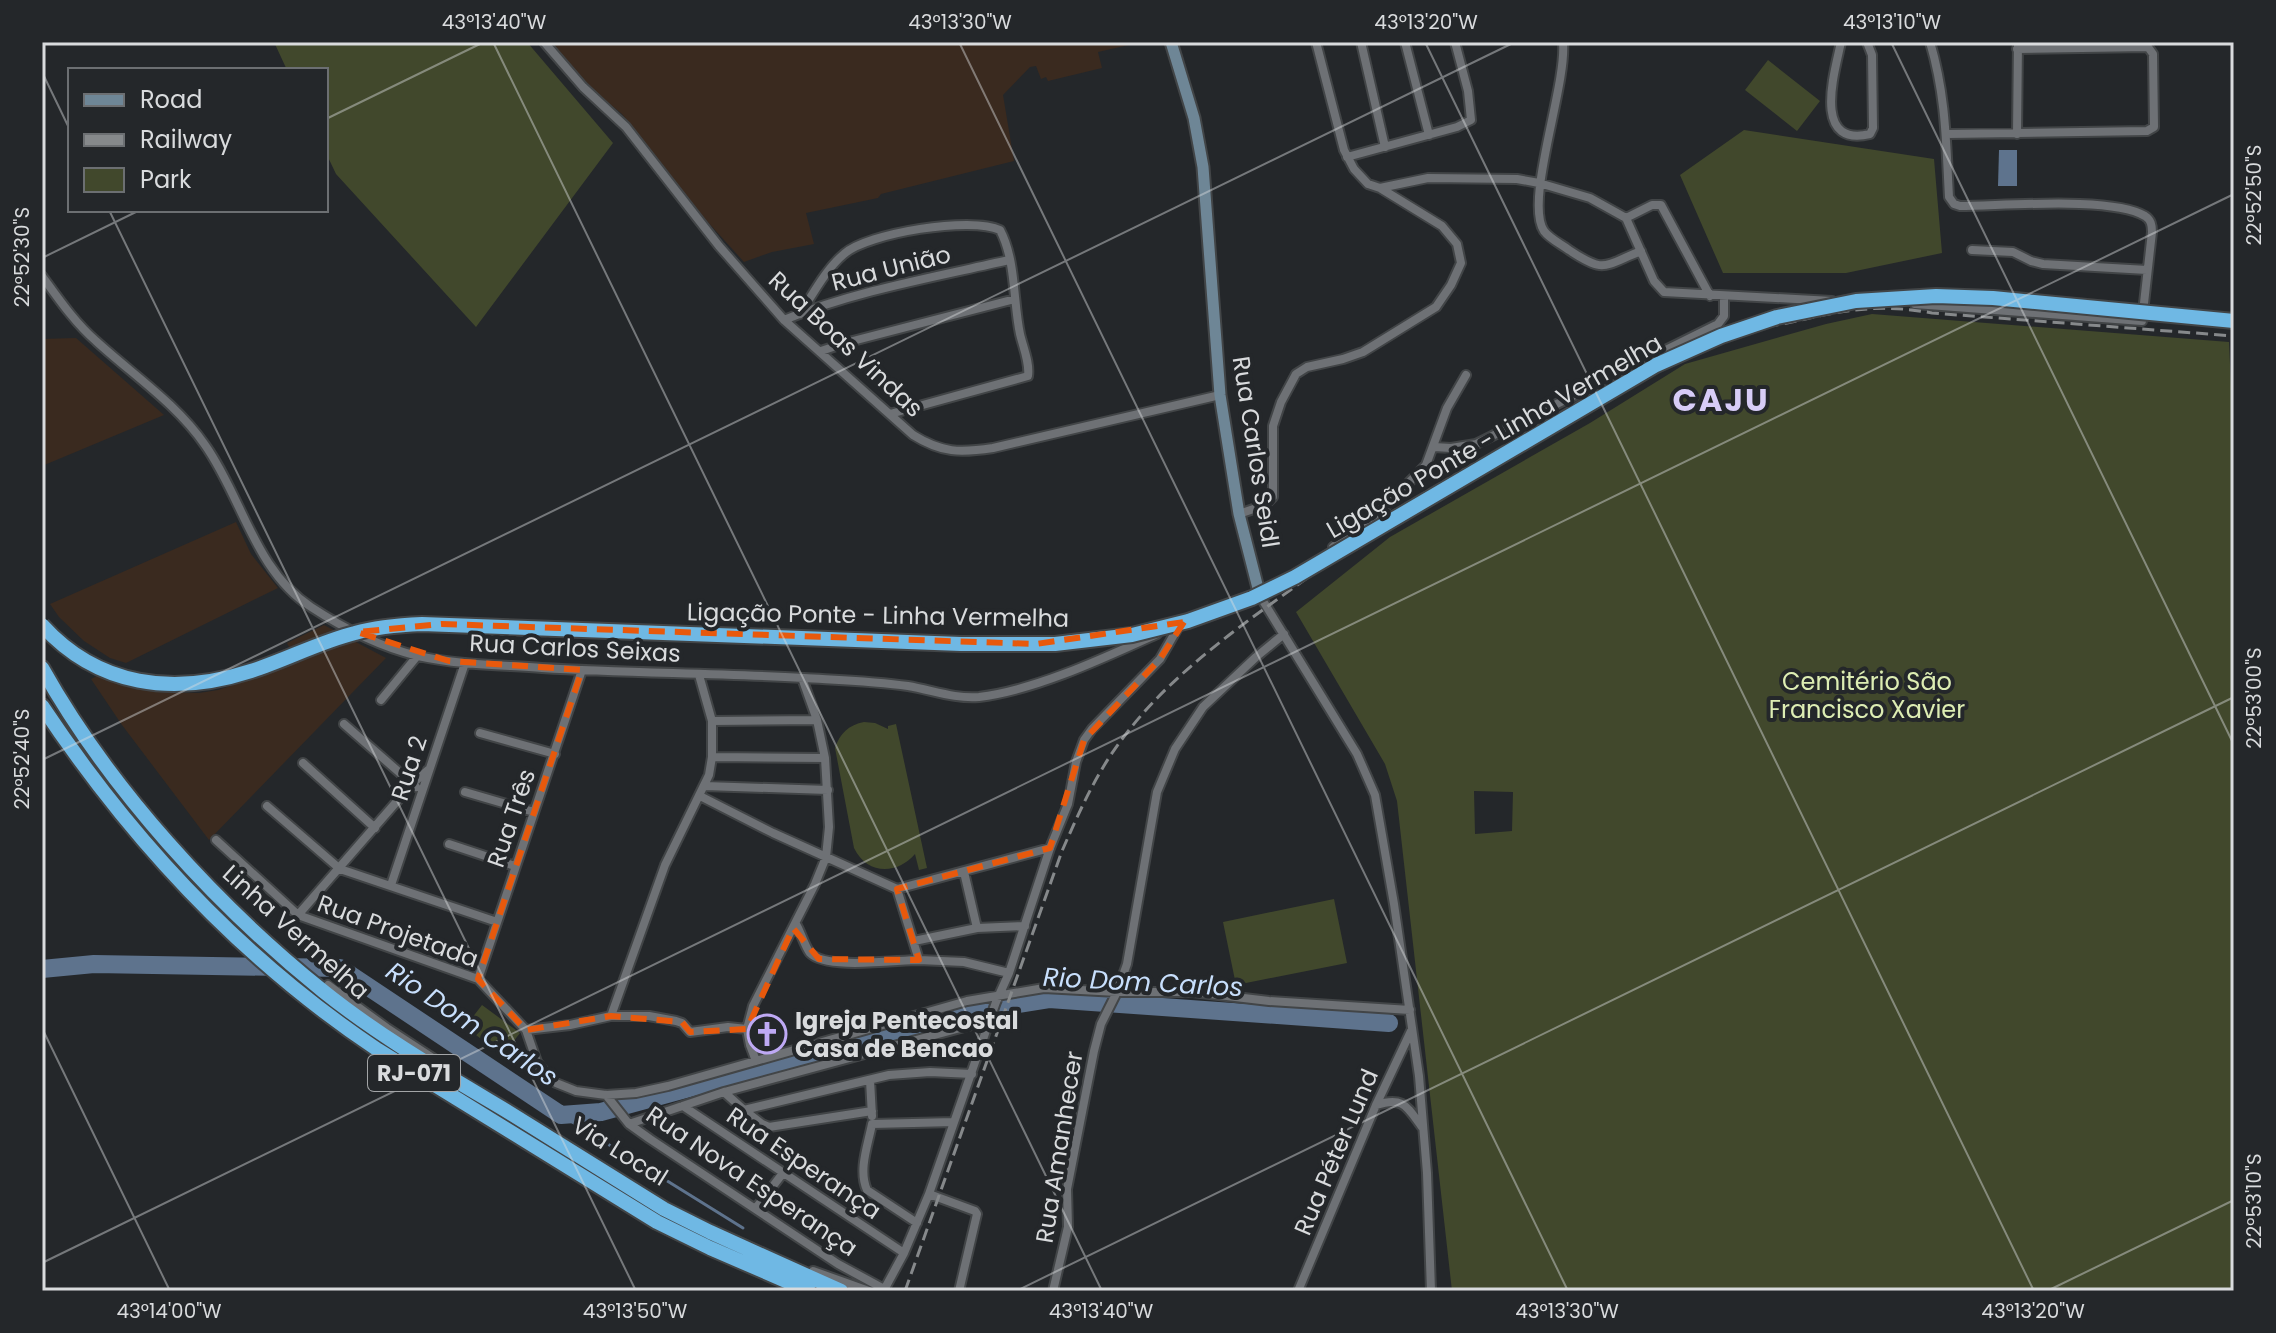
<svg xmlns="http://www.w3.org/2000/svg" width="2276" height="1333" viewBox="0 0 2276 1333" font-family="Poppins,sans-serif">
  <rect width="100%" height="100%" fill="#24272a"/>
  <!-- industrial -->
  <path fill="#3a2a1f" d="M 550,42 L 1142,42 L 1098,52 L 1102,68 L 1048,81 L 1046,77 L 1041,79 L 1036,66 L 1030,67 L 1003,95 L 1014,161 L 881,194 L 878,198 L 806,213 L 814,244 L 772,252 L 744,262 L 705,219 L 622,114 L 595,92 Z
    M 76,338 L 164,415 L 42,466 L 42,339 Z
    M 236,522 L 251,554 L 278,588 L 126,663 L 110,658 L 84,641 L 59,617 L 50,604 Z
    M 324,625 L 386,658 L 209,840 L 122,725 L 91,679 L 99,675 L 121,685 L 159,692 L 199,693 L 218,690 L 258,676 L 295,659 L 287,643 Z"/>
  <!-- green -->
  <path fill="#41482c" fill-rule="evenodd" d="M 274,42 L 527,42 L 613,143 L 476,327 L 336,174 L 326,153 L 326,70 L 287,70 Z
    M 1768,60 L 1820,101 L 1797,131 L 1745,90 Z
    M 1744,130 L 1934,159 L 1942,253 L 1846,273 L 1723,273 L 1680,175 Z
    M 1872,314 L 2229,342 L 2234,452 L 2234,1291 L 1452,1291 L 1397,801 L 1385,764 L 1296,612 L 1390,537 L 1590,423 L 1685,364 L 1826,324 ZM 1474,791 L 1513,792 L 1512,831 L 1475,834 Z
    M 864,722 L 875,723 L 888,729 L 888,726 L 896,724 L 927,868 L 919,870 L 915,854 C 897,875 867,875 854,848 L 835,748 C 840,733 849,725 864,722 Z
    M 1334,899 L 1347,963 L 1236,985 L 1223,922 Z
    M 482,1005 L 520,1033 L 503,1055 L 465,1027 Z"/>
  <!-- water -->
  <path fill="#5e738d" d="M 1999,150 L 2017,150 L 2017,186 L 1998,186 Z"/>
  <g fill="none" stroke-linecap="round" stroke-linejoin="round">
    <!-- stream -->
    <path stroke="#5e738d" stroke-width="3" d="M 561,1115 L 743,1228"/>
    <!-- river -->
    <path stroke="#5e738d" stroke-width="18" d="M 42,969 L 94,964 L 340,968 L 561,1115 L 601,1112 L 969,1012 L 1049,999 L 1389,1023"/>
    <!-- street casing -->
    <g stroke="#424547" stroke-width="12">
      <path id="street" d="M 544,42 L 583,87 L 626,127 L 719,246 L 784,320 L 913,435 C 942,453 960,453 993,448 L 1220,395
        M 1361,42 L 1385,147
        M 1405,42 L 1429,135
        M 1563,42 C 1567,86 1524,201 1544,231 C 1550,239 1561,244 1569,250 C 1605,274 1603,266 1641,251
        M 1841,42 C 1835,71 1811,148 1870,134 L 1873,128 L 1872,55 L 1867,42
        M 1947,134 L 2147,131 L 2154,127 L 2153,54 L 2148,47 L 2017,49
        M 2017,134 L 2018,42
        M 1347,157 L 1457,127 L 1471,120 L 1468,91 L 1455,42
        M 1380,188 L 1428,178 L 1517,179 L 1539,183 L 1590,198 L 1626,218 L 1654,281 L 1664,292 L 1832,301
        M 1626,218 L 1652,205 L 1661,205 L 1710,296
        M 1972,250 L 2013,252 L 2031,261 L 2043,264 L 2147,270
        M 42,276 C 58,298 75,323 96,341 C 133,375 176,403 205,445 C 242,497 255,571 311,607 C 343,628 381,647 418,656 C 459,665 501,665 542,668 C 629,673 716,673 804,678 C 838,680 874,681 908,686 C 932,690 955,699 979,697 C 1036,690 1104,658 1157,634
        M 1915,304 L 2142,321 L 2152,232 C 2152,225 2151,220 2145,216 C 2113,196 2002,206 1960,206 L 1954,204 L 1949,197 C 1946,142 1946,96 1930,42
        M 800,314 C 813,294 826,269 844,254 C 867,233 972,216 1000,230 C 1016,260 1013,301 1020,334 C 1023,347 1030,363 1028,376 L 890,414
        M 784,320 C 854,291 935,277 1009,260
        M 821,351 L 845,343 L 1015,299
        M 1434,447 L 1451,448 L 1476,444 L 1718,324 L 1724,316 L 1724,296
        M 1239,514 L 1265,505 L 1273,497 L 1273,426 L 1281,402 L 1296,374 L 1307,367 L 1343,359 L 1363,352 L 1436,307 L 1451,285 L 1461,263 L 1457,244 L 1442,226 L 1380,188 L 1368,184 L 1354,169 L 1344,150 L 1316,42
        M 1333,547 L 1379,513 L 1426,465 L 1447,408 L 1466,375
        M 1260,596 L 1357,754 L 1375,795 L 1394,904 L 1419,1076 L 1427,1173 L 1431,1291
        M 381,700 L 418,655
        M 712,721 L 817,720
        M 344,724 L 416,787
        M 480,733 L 555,754
        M 712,757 L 825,758
        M 303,763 L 375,828
        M 705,786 L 828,790
        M 465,792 L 534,812
        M 700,796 L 773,833 L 897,889
        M 267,806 L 340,869 L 497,922
        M 216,840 L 298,915 L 478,979 L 526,1030 L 537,1062 L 550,1079 L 556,1083 L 576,1091 L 606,1095 L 636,1093 L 668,1086 L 967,1001 L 1044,988 L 1117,992 L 1193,992 L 1269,1001 L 1410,1010
        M 449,844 L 515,866
        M 964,872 L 977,928
        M 391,885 L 465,663
        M 897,889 L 919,960 L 964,962 L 1009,973
        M 897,889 L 1050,848
        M 298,915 L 412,784 L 428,770
        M 796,924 C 801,932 804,945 810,953 C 826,970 896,960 919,960
        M 914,941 L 977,928 L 1025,926
        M 478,979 L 582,670
        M 328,985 L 387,1028 L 439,1062
        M 611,1016 L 665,865 L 709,775 L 712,757 L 712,721 L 699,675
        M 526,1030 L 570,1025 L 611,1016 L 649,1016 L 676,1021 L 682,1023 L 690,1032 L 728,1027 L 747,1029
        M 756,1061 L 750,1045 L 747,1029 L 753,1006 L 815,884 L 826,857 L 829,827 L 825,758 L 817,720 L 802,678
        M 870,1080 L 872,1116
        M 724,1092 L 744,1110 L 889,1075 L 930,1072 L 972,1074
        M 606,1095 L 629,1124 L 650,1139 L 838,1264 L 886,1290
        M 1376,1105 C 1404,1096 1407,1107 1422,1127
        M 683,1106 L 904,1253
        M 744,1110 L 762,1124 L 769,1127 L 872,1111
        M 629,1124 L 724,1092 L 990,1020
        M 929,1194 L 975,1211 L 977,1214 L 959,1291
        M 756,1208 L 783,1173
        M 917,1223 L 867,1190 C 858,1170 868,1145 872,1124 L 954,1122
        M 813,1271 L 869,1291
        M 884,1290 L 904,1253 L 929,1194 L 996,1002 L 1009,973 L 1050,848 L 1068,804 L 1076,762 L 1084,740 L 1092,729 L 1160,659 L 1180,624
        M 1053,1291 L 1068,1227 L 1067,1189 L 1094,1051 L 1101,1024 L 1117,992 L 1127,964 L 1157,792 L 1175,749 L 1203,707 L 1256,657 L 1284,634
        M 1298,1291 L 1376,1105 L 1411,1031"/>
    </g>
    <!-- secondary casing -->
    <g stroke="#424547" stroke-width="15">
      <path id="secondary" d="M 1171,42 L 1194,118 L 1203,167 L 1220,395 L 1239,514 L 1260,596"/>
    </g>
    <!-- highway casing -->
    <g stroke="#424547" stroke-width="18">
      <path id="highway" d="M 42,668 C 109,788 216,905 323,991 C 379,1036 443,1073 505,1110 C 558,1143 611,1176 664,1209 L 710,1232 L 841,1291
        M 42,706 C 132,841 243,960 378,1050 L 657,1222 L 710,1248 L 809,1291"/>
    </g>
    <!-- street -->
    <use href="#street" stroke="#6e7175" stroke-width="8"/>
    <!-- secondary -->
    <use href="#secondary" stroke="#6e8696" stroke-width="11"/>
    <!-- highway -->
    <use href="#highway" stroke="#6fb8e4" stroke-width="14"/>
    <!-- rail -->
    <path stroke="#86898b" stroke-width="3" stroke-dasharray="12 6" stroke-linecap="butt" d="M 905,1291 L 1062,851 C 1080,810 1098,769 1126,734 C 1177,667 1256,615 1324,566 C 1366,535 1407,502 1454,477 C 1495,455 1537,436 1578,413 C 1620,389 1699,335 1746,333 C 1764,327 1783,324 1801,320 C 1849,309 1883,304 1932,313 L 2234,336"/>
    <!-- highway-bridge casing -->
    <g stroke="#424547" stroke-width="18" stroke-linecap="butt">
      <path id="highway-bridge" d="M 42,625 C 98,687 174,696 251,671 C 286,660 319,642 355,633 C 376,627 399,625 422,624 L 961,644 L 1055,644 L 1132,635 L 1188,621 L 1252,598 L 1295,577 L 1656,365 L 1721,336 L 1777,317 L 1856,301 L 1936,296 L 1993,298 L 2234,321"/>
    </g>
    <!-- highway-bridge -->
    <use href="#highway-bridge" stroke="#6fb8e4" stroke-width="14"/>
  </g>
  <!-- marked area -->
  <path fill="none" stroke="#e8590c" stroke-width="6" stroke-dasharray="16 10" stroke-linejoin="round" d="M 1184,622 L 1160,659 L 1084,740 L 1050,848 L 897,889 L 919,960 L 819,959 L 793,928 L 747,1029 L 690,1032 L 682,1022 L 611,1016 L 526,1030 L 478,979 L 582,670 L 449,661 L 357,632 L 442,624 L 1036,644 Z"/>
  <!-- ticks -->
  <path fill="none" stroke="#d9dbdd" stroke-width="2" stroke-opacity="0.45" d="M 493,42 L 1102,1291M 959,42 L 1568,1291M 1425,42 L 2034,1291M 1891,42 L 2234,745M 42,72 L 70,130M 326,119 L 484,42M 109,210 L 636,1291M 42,258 L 140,210M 42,760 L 1515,42M 42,1028 L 170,1291M 42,1263 L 2234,194M 1016,1291 L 2234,697M 2047,1291 L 2234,1200"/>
  <!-- icons -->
  <defs>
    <g id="church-ring" transform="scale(2)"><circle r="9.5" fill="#24272a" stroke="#bea9f4" stroke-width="1.5"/><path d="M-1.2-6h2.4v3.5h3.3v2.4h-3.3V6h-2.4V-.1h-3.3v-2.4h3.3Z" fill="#bea9f4"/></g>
  </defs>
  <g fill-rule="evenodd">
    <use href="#church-ring" x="767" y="1034"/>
  </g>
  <g text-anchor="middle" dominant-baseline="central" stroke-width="8" stroke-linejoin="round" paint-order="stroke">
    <!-- shield labels -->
    <rect fill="#24272a" stroke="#a3a5a7" stroke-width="2" x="368" y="1055" width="92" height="36" rx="6"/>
    <g font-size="22" font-weight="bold" fill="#d9dbdd">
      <text x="414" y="1073">RJ-071</text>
    </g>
    <!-- street labels -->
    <g font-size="24" fill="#d9dbdd" stroke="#24272a">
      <text transform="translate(891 268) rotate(-14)">Rua União</text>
      <text transform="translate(846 344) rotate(43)">Rua Boas Vindas</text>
      <text transform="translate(1494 436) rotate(-30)">Ligação Ponte - Linha Vermelha</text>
      <text transform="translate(1256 452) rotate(81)">Rua Carlos Seidl</text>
      <text transform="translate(878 615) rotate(1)">Ligação Ponte - Linha Vermelha</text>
      <text transform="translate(575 648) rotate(3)">Rua Carlos Seixas</text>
      <text transform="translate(409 768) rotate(-72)">Rua 2</text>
      <text transform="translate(511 818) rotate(-71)">Rua Três</text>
      <text transform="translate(398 931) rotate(20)">Rua Projetada</text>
      <text transform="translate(296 932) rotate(42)">Linha Vermelha</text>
      <text transform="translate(1059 1147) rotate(-81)">Rua Amanhecer</text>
      <text transform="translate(620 1151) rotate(32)">Via Local</text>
      <text transform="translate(1336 1152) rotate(-67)">Rua Péter Lund</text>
      <text transform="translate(804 1163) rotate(34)">Rua Esperança</text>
      <text transform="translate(752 1181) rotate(34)">Rua Nova Esperança</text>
    </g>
    <!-- park labels -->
    <g font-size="24" fill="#ddedb3" stroke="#24272a">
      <text x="1867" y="681">Cemitério São<tspan x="1867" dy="28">Francisco Xavier</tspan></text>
    </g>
    <!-- poi labels -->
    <g font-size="24" font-weight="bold" fill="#d9dbdd" stroke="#24272a" text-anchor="start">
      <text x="795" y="1020">Igreja Pentecostal<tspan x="795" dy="28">Casa de Bencao</tspan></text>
    </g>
    <!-- water labels -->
    <g font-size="26" font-style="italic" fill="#c8dffc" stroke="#24272a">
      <text transform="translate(1143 982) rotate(3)">Rio Dom Carlos</text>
      <text transform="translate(472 1024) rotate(34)">Rio Dom Carlos</text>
    </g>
    <!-- district labels -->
    <g font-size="32" font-weight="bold" letter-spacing="2" fill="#d7ccf7" stroke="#24272a">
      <text x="1721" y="399">CAJU</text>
    </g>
  </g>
  <!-- border -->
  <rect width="2276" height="1333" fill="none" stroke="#24272a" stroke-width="88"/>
  <!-- legend -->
  <rect x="68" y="68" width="260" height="144" fill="#24272a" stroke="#6c6f72" stroke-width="2"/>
  <rect x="84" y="94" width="40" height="12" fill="#6e8696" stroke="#6c6f72" stroke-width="2"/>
  <text x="140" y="108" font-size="24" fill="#d9dbdd">Road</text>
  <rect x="84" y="134" width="40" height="12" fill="#86898b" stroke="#6c6f72" stroke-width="2"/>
  <text x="140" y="148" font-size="24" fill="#d9dbdd">Railway</text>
  <rect x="84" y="168" width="40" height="24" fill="#41482c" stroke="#6c6f72" stroke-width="2"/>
  <text x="140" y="188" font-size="24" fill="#d9dbdd">Park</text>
  <rect x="44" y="44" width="2188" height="1245" fill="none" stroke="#d9dbdd" stroke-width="3"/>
  <g font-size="20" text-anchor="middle" fill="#d9dbdd">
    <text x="494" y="29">43°13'40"W</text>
    <text x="960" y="29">43°13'30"W</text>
    <text x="1426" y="29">43°13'20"W</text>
    <text x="1892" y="29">43°13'10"W</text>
    <text transform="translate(2254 195) rotate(-90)" y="7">22°52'50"S</text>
    <text transform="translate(22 257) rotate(-90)" y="7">22°52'30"S</text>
    <text transform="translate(2254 698) rotate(-90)" y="7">22°53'00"S</text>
    <text transform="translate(22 759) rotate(-90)" y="7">22°52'40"S</text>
    <text transform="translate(2254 1201) rotate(-90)" y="7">22°53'10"S</text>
    <text x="169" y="1318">43°14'00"W</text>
    <text x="635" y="1318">43°13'50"W</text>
    <text x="1101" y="1318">43°13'40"W</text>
    <text x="1567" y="1318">43°13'30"W</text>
    <text x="2033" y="1318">43°13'20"W</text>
  </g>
</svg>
